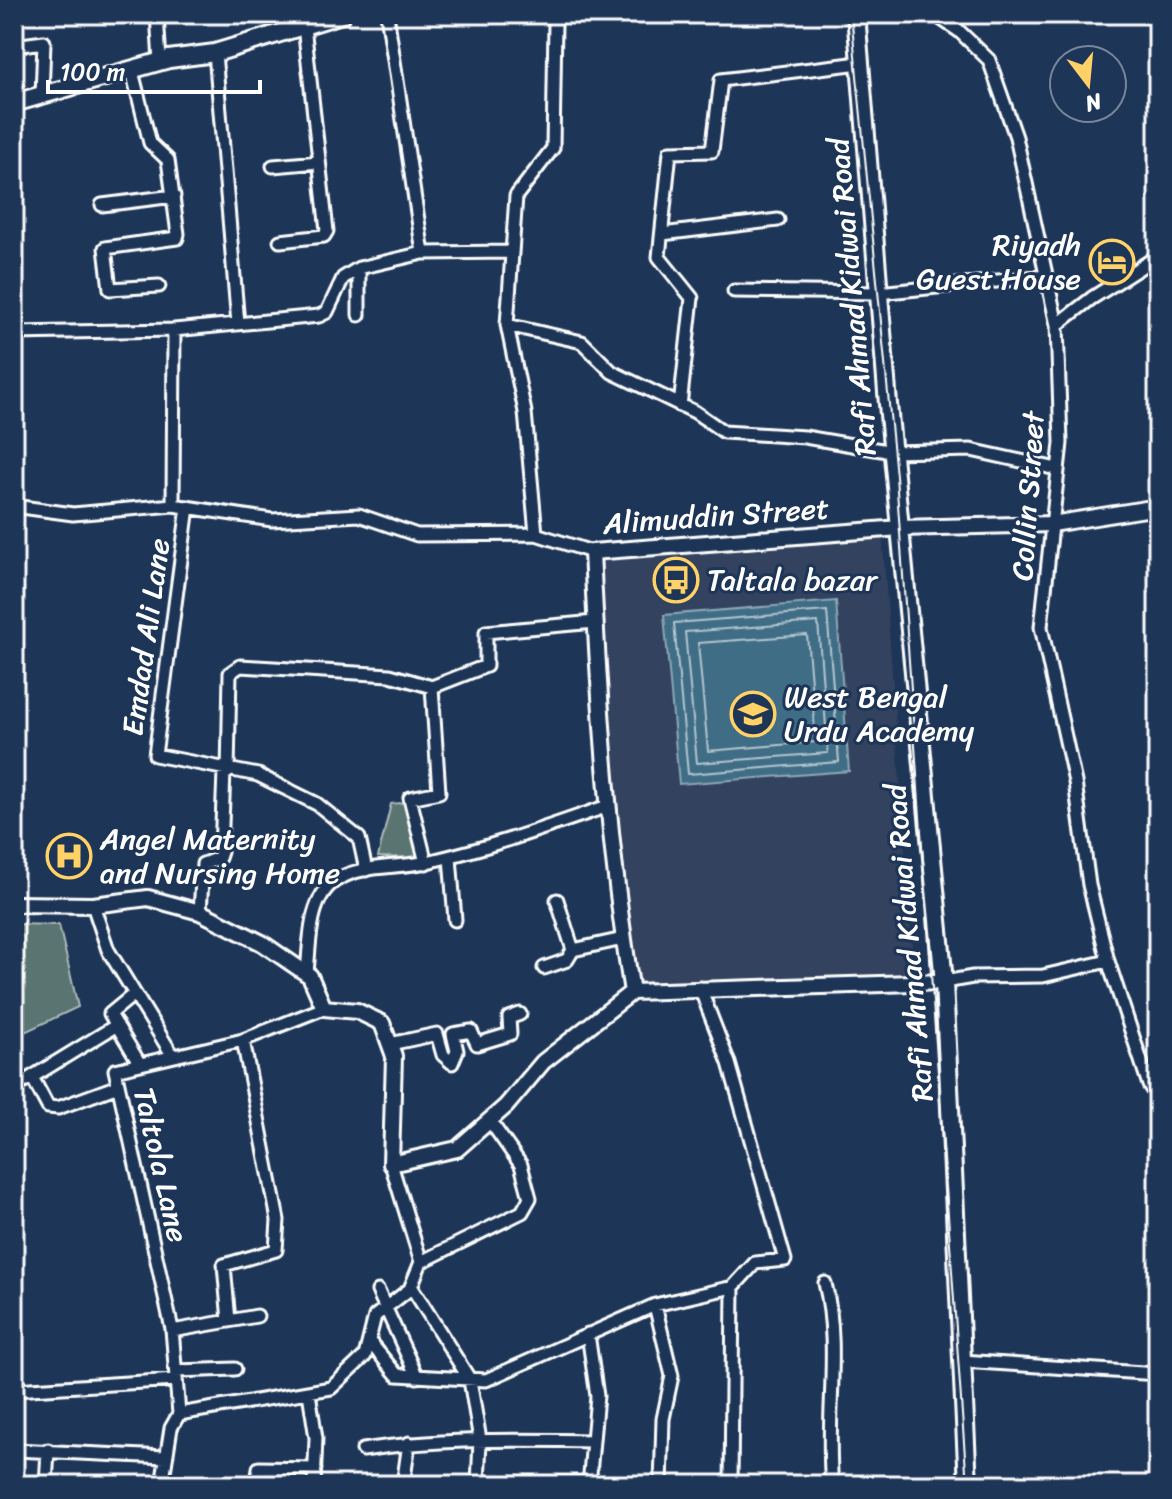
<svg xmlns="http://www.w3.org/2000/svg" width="1172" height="1499" viewBox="0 0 1172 1499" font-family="Sriracha,sans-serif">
  <rect width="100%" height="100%" fill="#1d3557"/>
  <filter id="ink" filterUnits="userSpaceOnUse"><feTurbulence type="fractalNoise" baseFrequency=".0125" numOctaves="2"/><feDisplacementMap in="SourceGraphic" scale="16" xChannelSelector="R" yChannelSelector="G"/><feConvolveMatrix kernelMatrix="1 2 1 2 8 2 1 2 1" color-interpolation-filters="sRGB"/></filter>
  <g filter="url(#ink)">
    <!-- built -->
    <path fill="#33435e" d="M 882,532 L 914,977 L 638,988 L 620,868 L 602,560 Z"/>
    <!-- green -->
    <path fill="#5a7471" stroke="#acbab8" stroke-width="2" d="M 411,802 L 422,858 L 378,857 L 391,804 Z
      M 14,924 L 59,925 L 78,1007 L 14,1037 Z"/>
    <!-- water -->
    <path fill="#416d86" stroke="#8da7b6" stroke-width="2" d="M 836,601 L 849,771 L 679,784 L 664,615 Z"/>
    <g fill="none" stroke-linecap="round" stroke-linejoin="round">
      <!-- shore -->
      <path stroke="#b3c5cf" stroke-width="2" d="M 827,611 L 839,762 L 688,774 L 674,623 Z
        M 818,622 L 828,753 L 697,763 L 685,632 Z
        M 807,635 L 816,742 L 708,751 L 698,643 Z"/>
      <!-- minor casing -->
      <g stroke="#fff" stroke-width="17">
        <path id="minor" d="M 157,14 L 160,62
          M 387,14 L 423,253
          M 934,14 L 959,31 L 989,60 L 1016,137 L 1057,325 L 1061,443 L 1041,627 L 1075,782 L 1089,885 L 1108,961 L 1149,1085 L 1158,1098
          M 14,46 L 44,42 L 42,96
          M 215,53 L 238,324
          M 132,71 L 150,143 L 168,160 L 178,234 L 177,238 L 105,248 L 110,289 L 159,286
          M 273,166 L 319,162
          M 102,205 L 174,196
          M 662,234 L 778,220
          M 280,241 L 324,236 L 327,231 L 304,26
          M 359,268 L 359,315
          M 734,291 L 878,293 L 1046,276
          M 507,325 L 582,342 L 612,372 L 695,412 L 724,432 L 805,437 L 893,452 L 971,450 L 1057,469
          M 1057,325 L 1092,298 L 1158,256
          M 14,333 L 174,330 L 319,316 L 327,312 L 343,278 L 359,268 L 423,253 L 511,252
          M 680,406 L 692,298 L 659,257 L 670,152 L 712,151 L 721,80 L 860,63
          M 173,505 L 174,330
          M 14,506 L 73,514 L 173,505 L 272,520 L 359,515 L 417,535 L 536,534 L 592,552
          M 188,507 L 155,755 L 258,775 L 317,804 L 359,838 L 366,870
          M 536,534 L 525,412 L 507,325 L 516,196 L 553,148 L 555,23 L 552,14
          M 228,772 L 230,673 L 240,666 L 390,675 L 432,687 L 486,666 L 486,632 L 595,622
          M 450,857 L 455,920
          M 426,863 L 410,798 L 439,792 L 432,687
          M 557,900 L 573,950 L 623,939
          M 93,905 L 108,950 L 173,1056
          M 200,912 L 203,864 L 219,858 L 221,852 L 224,771
          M 544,968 L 567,960 L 573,950
          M 307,973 C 310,945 308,899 335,881 C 362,863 401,869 431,861 C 492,847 550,826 608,806
          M 944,982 L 973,977 L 1043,976 L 1108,961
          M 133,995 L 110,1014 L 140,1064
          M 390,1044 L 437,1034 L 443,1055 L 452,1063 L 457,1051 L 453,1034 L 471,1031 L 477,1044 L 510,1034 L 509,1018 L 520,1014
          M 32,1077 L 48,1107 L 58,1108 L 118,1086
          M 14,1088 L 117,1025
          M 14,1215 L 14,1222
          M 421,1262 L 522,1212 L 530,1198 L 521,1165 L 490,1121
          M 825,1283 C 841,1349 825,1418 832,1485
          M 411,1286 L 470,1380 L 480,1440 L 478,1485
          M 378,1291 L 417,1377
          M 655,1305 L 672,1376 L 663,1419 L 661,1485
          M 229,1321 L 224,1265 L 276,1250 L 278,1220 L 243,1040
          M 172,1331 L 257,1316
          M 588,1334 L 597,1396 L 589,1485
          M 369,1341 L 397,1375 L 486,1380 L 655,1305 L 733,1287 L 755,1263 L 785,1260 L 729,1063 L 700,988
          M 962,1361 L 1158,1374
          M 176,1371 L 235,1369
          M 14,1390 L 176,1380
          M 309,1393 L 316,1438 L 314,1485
          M 179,1414 L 331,1388 L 365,1356 L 375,1316 L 410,1289 L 421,1262 L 391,1164
          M 14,1450 L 166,1457
          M 363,1450 C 439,1438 516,1440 593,1441
          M 478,1482 L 589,1484
          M 46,1485 L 48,1450
          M 162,1485 L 171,1428 L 179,1414 L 172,1329 L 115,1070 L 243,1040 L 324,1008
          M 257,1485 L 259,1468 L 315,1469
          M 403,1485 L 409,1443
          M 731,1485 L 733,1287"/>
      </g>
      <!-- tertiary casing -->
      <g stroke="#fff" stroke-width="20">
        <path id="tertiary" d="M 14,904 L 93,905 L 148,898 L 200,912 L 262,943 L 310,976 L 324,1008 L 357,1011 L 382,1023 L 394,1056 L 391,1164 L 457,1149 L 506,1106 L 543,1062 L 632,992 L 944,982
          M 632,992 C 608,847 599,700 592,552 L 900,528 L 1052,524 L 1158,507"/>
      </g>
      <!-- secondary casing -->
      <g stroke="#fff" stroke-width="22">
        <path id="secondary" d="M 856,14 L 888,404 L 944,982 L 968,1485
          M 14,103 L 169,59 L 215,53 L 342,14"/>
      </g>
      <!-- minor -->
      <use href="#minor" stroke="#1d3557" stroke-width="11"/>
      <!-- tertiary -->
      <use href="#tertiary" stroke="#1d3557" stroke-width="14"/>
      <!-- secondary -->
      <use href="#secondary" stroke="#1d3557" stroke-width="16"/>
      <!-- tram -->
      <path stroke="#fff" stroke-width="2" d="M 851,14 L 896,476 L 967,1485"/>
    </g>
  </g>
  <!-- icons -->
  <defs>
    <g id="hotel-ring" transform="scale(2.3)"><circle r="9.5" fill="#1d3557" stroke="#ffd166" stroke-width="1.5"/><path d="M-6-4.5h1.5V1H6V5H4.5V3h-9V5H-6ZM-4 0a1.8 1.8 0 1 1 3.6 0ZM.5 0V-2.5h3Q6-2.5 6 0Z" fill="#ffd166"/></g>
    <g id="bus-ring" transform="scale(2.3)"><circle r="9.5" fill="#1d3557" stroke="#ffd166" stroke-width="1.5"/><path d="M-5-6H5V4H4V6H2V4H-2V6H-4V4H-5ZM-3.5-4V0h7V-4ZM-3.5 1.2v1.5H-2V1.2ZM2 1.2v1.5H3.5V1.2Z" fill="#ffd166"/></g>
    <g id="university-ring" transform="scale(2.3)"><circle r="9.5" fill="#1d3557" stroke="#ffd166" stroke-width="1.5"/><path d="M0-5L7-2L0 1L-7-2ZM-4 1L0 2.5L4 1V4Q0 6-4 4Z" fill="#ffd166"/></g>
    <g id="hospital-ring" transform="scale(2.3)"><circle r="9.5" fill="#1d3557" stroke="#ffd166" stroke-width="1.5"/><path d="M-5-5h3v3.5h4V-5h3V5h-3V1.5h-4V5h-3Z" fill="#ffd166"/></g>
  </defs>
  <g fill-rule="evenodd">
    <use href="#hotel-ring" x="1112" y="262"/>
    <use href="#bus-ring" x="676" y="580"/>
    <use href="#university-ring" x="753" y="714"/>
    <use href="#hospital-ring" x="69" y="856"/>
  </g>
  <g text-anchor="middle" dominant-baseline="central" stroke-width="6" stroke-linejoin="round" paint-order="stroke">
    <!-- poi labels -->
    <g font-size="30" fill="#fff" stroke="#1d3557" text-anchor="start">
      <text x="1081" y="245" text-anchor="end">Riyadh<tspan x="1081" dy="34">Guest House</tspan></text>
      <text x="707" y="580">Taltala bazar</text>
      <text x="784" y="697">West Bengal<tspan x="784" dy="34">Urdu Academy</tspan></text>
      <text x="100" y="839">Angel Maternity<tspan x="100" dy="34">and Nursing Home</tspan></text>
    </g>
    <!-- street labels -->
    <g font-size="30" fill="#fff" stroke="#1d3557">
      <text transform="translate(852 297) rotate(-95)">Rafi Ahmad Kidwai Road</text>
      <text transform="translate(1028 496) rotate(-86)">Collin Street</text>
      <text transform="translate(716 516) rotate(-4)">Alimuddin Street</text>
      <text transform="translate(146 637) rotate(-82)">Emdad Ali Lane</text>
      <text transform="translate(909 943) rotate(-95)">Rafi Ahmad Kidwai Road</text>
      <text transform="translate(161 1165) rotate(77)">Taltola Lane</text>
    </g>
  </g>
  <!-- margin -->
  <rect width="1172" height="1499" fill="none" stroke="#1d3557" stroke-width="48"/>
  <rect x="24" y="24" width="1124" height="1451" fill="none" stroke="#fff" stroke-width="3" filter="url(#ink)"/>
  <!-- north arrow -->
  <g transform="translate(1088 84) rotate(164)"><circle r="38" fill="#1d3557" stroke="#77869a" stroke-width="2"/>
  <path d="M0-6L14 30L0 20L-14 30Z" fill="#ffd166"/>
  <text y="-12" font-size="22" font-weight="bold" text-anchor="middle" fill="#ffffff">N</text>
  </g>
  <!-- scale -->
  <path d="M48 80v12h212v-12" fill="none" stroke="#ffffff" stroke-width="4"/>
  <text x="60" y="80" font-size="24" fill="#ffffff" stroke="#1d3557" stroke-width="6" paint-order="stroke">100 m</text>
</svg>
